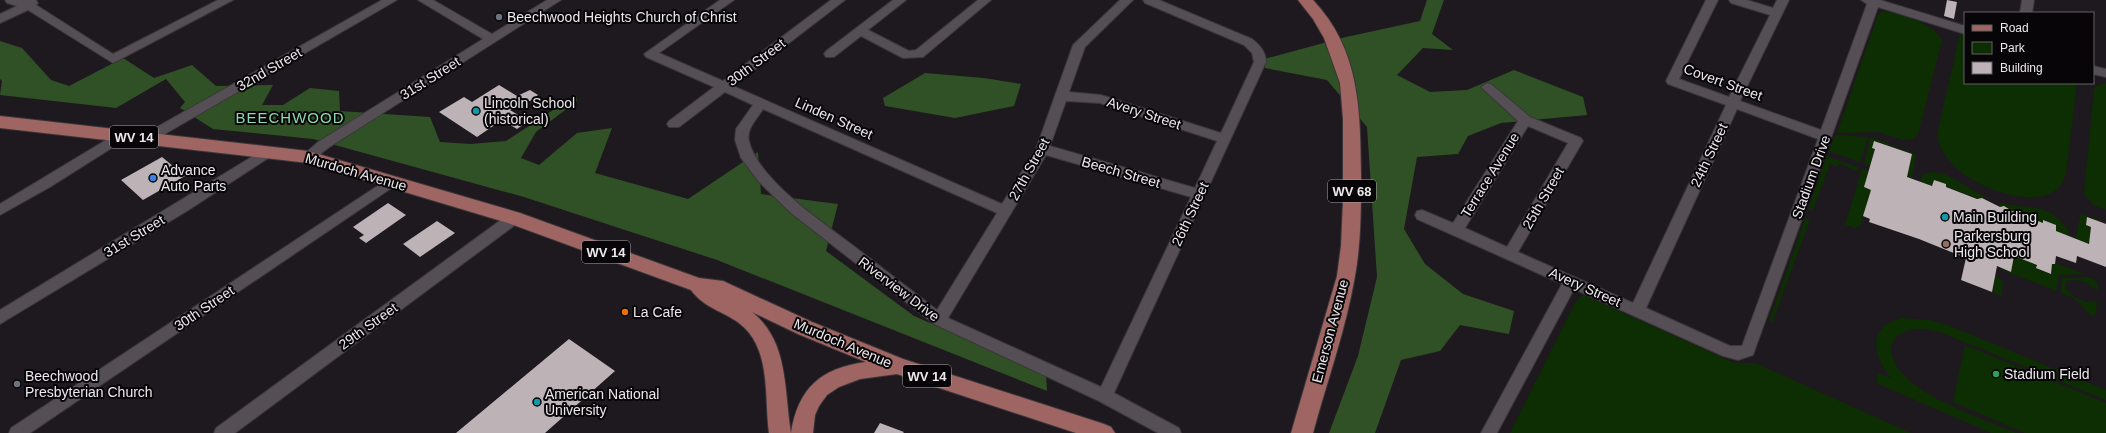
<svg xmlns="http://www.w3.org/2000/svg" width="2106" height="433" viewBox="0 0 2106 433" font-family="Helvetica,sans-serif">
  <rect width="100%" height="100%" fill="#1e191e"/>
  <!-- green -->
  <path fill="#0d2e02" d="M 1882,12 C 1898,11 1935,25 1942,40 L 1918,134 L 1913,139 L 1903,140 L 1878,132 L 1837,133 L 1878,15 Z
    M 1960,34 L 1965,36 L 1965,83 L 2077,83 L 2066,174 C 2063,180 2062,186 2056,190 C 2024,214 1932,173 1938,130 Z
    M 2106,83 L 2106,210 L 2092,204 L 2084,193 L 2094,89 L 2098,85 Z
    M 1835,135 L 1868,137 L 1860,162 L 1829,151 Z
    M 1870,137 L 1890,144 L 1890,146 L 1874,141 L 1872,148 L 1875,149 L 1870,166 L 1864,164 Z
    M 1894,146 L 1916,154 L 1911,181 L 1903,177 L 1907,161 L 1910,162 L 1912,154 L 1893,147 Z
    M 1827,156 L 1859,168 L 1857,172 L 1840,163 L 1837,167 L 1830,164 L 1813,210 L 1808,210 Z
    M 1862,169 L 1869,171 L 1864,187 L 1871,190 L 1860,226 L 1855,228 L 1845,225 Z
    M 1932,172 L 1947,175 L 1983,196 L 1986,201 L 1946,187 L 1946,184 L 1934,180 L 1932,188 L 1919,184 L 1923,174 Z
    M 2000,202 C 2017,208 2039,205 2054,215 C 2060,219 2065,226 2069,231 L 2067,238 L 2055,234 L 2056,225 L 2044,220 L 2043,223 L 2010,210 L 2004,206 L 1999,207 Z
    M 2081,214 L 2102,221 L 2102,222 L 2087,217 L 2086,225 L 2091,227 L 2089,246 L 2077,242 L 2076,236 Z
    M 1806,217 L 1810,220 L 1772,323 L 1769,321 Z
    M 2014,256 L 2037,265 L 2036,268 L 2050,274 L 2052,264 L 2055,263 L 2085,274 L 2059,275 L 2057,291 L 2002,270 L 2003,267 L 2011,272 Z
    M 1985,265 L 2003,282 L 2001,296 L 1992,292 L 1995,276 L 1984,271 Z
    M 2087,277 L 2094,279 L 2098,285 L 2097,291 C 2088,281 2079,278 2066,281 L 2065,288 C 2074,297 2082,304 2095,301 L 2097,303 L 2095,316 L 2092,316 L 2074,298 L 2061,293 L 2062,278 Z
    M 1583,295 L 1734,363 L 1755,363 L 1911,433 L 1510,433 L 1576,301 Z
    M 1902,318 L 1930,320 L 1950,326 L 2106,390 L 2106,400 L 1940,332 C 1927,329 1911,326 1899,335 C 1893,339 1890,346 1892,354 C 1898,392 1984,419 2017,433 L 1991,433 L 1876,383 L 1878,373 L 1891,378 C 1872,354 1867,327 1902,318 Z
    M 1965,345 L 2106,403 L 2106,433 L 2025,433 L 1953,402 Z"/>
  <!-- forest -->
  <path fill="#305125" d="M 1427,0 L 1444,0 L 1432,34 L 1453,50 L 1423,48 L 1397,75 L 1430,92 L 1467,90 L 1514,70 L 1583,97 L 1587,115 L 1501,123 L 1468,136 L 1458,154 L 1417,157 L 1404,229 L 1425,264 L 1463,294 L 1514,311 L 1509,334 L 1460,325 L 1440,351 L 1401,360 L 1375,433 L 1329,433 L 1358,356 L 1377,277 L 1367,127 L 1327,80 L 1265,68 L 1264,59 L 1346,37 L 1420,21 Z
    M 0,41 L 22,48 L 51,80 L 69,86 L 123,58 L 154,78 L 192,65 L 216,86 L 273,85 L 262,105 L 283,105 L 310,88 L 339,91 L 340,111 L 430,117 L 440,142 L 470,144 L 506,141 L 576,95 L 577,101 L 536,132 L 521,158 L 539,165 L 577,133 L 612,128 L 595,173 L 688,199 L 758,152 L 761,194 L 838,204 L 826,251 L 914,316 L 1046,374 L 1047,391 L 717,260 L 524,197 L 313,139 L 213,129 L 180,108 L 185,102 L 166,79 L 116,108 L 0,95 L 2,81 L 0,79 Z
    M 925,73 L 984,78 L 1021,84 L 1014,106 L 955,118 L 885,106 L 883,98 Z"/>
  <!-- building -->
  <path fill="#bdb2b5" d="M 1947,0 L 1957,2 L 1954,19 L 1944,16 Z
    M 499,85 L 517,96 L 530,90 L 538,95 L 530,101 L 523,101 L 510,110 L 528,121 L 517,129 L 502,120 L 477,137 L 439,112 L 464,97 L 472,102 Z
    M 1874,141 L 1912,154 L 1907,177 L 1932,186 L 1934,180 L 1946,184 L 1946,187 L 1977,199 L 1982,198 L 2000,207 L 2004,206 L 2012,211 L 2043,223 L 2043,220 L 2056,225 L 2056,231 L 2089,244 L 2091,227 L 2086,225 L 2087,217 L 2106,224 L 2106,267 L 2077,256 L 2076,263 L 2056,256 L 2055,264 L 2052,264 L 2051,274 L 2036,268 L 2037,265 L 2014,256 L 2011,272 L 1997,266 L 1992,292 L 1961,280 L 1966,258 L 1919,239 L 1869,222 L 1870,219 L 1863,216 L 1871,190 L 1864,187 L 1875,149 L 1872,148 Z
    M 162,157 L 185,176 L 143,200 L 121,180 Z
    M 388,203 L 406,215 L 366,243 L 359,238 L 364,235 L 353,227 Z
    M 437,221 L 455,233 L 420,257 L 403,244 Z
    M 569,339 L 615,371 L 545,433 L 456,433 Z
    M 880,423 L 904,432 L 903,433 L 874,433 Z"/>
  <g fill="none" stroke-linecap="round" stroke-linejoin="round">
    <!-- minor casing -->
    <g stroke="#3a363a" stroke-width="2">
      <path id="minor" d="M 5,0 L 36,0 L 38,3 L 36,5 L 113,54 L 218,0 L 233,0 L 113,63 L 28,10 L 0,23 L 0,14 L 17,6 L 7,3 Z
        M 382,0 L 397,0 L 151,142 L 141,142 L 139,139 L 141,136 Z
        M 418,0 L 433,0 L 492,34 L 547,0 L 561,0 L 328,148 L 313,160 L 303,160 L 301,157 L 318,142 L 483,39 Z
        M 720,0 L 734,0 L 659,53 L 723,81 L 831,0 L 845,0 L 733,86 L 1002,204 L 1036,149 L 1073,45 L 1120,0 L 1133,0 L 1085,47 L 1069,92 L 1101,95 L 1221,133 L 1254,62 L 1252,53 L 1244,45 L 1145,3 L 1143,0 L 1159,0 L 1252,39 C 1260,45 1266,52 1266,62 L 1114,393 L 1179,428 L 1181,433 L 1158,433 L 1099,401 L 934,324 L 791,213 L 759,182 L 741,158 L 735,140 L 736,129 L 753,105 L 725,92 L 679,127 L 669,127 L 667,124 L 669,121 L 714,87 L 646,57 L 644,54 ZM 1066,101 L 1100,103 L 1217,141 L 1195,188 L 1050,146 ZM 763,109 L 997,213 L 937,310 C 910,289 882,268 855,247 C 824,223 758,180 749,141 C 746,129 757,119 763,109 ZM 1046,155 L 1191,197 L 1101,387 L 948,318 Z
        M 893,0 L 906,0 L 868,30 L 909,51 L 916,50 L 978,0 L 991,0 L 923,57 L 903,58 L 861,36 L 834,57 L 826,57 L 824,54 L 826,51 Z
        M 1706,0 L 1718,0 L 1679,79 L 1729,97 L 1770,15 L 1731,3 L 1729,0 L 1747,0 L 1773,8 L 1777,0 L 1789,0 L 1740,101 L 1821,130 L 1867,4 L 1861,0 L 1880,0 L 1965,26 L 1965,34 L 1878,7 L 1753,355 L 1738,360 L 1723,356 L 1574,289 L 1497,433 L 1481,433 L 1562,284 L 1417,219 L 1415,215 L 1417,211 L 1422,210 L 1453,223 L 1518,121 L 1481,87 L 1487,83 L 1491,84 L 1530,117 L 1581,138 L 1583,141 L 1518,252 L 1633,303 L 1726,105 L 1668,84 L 1666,81 ZM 1737,109 L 1818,139 L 1742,346 L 1730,346 L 1646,308 ZM 1528,126 L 1568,143 L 1507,247 L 1465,228 Z
        M 2022,0 L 2034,0 L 2032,13 L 2020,13 Z
        M 2093,66 L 2106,69 L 2106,77 L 2093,74 Z
        M 121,131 L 126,133 L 128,136 L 126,139 L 50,187 L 0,215 L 0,204 Z
        M 268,147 L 273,149 L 275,152 L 273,155 L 187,211 L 0,324 L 0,310 Z
        M 391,177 L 396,179 L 398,182 L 396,185 L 30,433 L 9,433 L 11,428 Z
        M 514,213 L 519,214 L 521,218 L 519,222 L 235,433 L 214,433 L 216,428 L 509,214 Z"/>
    </g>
    <!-- major casing -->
    <g stroke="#3a363a" stroke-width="2">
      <path id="major" d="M 1298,0 L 1313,0 C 1361,51 1360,111 1361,176 C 1361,209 1361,243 1355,276 C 1346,329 1327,381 1313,433 L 1291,433 L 1337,276 L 1341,246 L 1343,201 L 1343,119 L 1340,83 L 1324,38 L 1313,19 Z
        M 0,116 L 308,151 L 520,213 L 699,278 L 723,281 L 812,322 L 903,359 L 1104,424 L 1111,427 L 1115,433 L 1076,433 L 897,374 L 860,379 L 839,387 L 827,395 L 819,406 L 815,415 L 813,433 L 791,433 C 798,388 821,368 866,362 L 798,334 L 752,312 C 789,341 784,391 791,433 L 769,433 C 764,397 772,348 739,323 C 723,311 704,308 691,290 L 508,223 L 308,163 L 0,128 Z"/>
    </g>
    <!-- minor -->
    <use href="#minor" fill="#554e55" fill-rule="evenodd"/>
    <!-- major -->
    <use href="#major" fill="#9f6562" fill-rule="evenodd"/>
  </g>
  <!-- markers -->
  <g fill="#6b7280" stroke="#070507" stroke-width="1.5">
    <circle cx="499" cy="17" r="4"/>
    <circle cx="17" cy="384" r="4"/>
  </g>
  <g fill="#0f9aa8" stroke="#070507" stroke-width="1.5">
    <circle cx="476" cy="111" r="4"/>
    <circle cx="1945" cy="217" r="4"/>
    <circle cx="537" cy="402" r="4"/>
  </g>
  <circle fill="#3f7fe0" stroke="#070507" stroke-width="1.5" cx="153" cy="178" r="4"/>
  <circle fill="#8d6e63" stroke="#070507" stroke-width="1.5" cx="1946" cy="244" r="4"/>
  <circle fill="#e8710a" stroke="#070507" stroke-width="1.5" cx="625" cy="312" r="4"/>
  <circle fill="#2e9e5b" stroke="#070507" stroke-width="1.5" cx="1996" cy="374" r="4"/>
  <g text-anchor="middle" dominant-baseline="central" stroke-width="4" stroke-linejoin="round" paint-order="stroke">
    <!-- shield labels -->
    <g fill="#070507" stroke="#a7a4a7" stroke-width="1">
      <rect x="110" y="126" width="48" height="22" rx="3"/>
      <rect x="1328" y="180" width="48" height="22" rx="3"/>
      <rect x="582" y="241" width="48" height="22" rx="3"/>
      <rect x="903" y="365" width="48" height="22" rx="3"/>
    </g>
    <g font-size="13" font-weight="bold" fill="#ece8ec">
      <text x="134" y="137">WV 14</text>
      <text x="1352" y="191">WV 68</text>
      <text x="606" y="252">WV 14</text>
      <text x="927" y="376">WV 14</text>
    </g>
    <!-- poi labels -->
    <g font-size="14" fill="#ece8ec" stroke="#070507" text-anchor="start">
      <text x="507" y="17">Beechwood Heights Church of Christ</text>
      <text x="484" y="103">Lincoln School<tspan x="484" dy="16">(historical)</tspan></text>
      <text x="161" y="170">Advance<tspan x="161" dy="16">Auto Parts</tspan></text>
      <text x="1953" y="217">Main Building</text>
      <text x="1954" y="236">Parkersburg<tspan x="1954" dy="16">High School</tspan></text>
      <text x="633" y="312">La Cafe</text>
      <text x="2004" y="374">Stadium Field</text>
      <text x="25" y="376">Beechwood<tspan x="25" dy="16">Presbyterian Church</tspan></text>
      <text x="545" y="394">American National<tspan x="545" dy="16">University</tspan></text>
    </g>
    <!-- street labels -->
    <g font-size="14" fill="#ece8ec" stroke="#070507">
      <text transform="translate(756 62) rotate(-37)">30th Street</text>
      <text transform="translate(269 69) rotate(-30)">32nd Street</text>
      <text transform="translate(430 78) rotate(-32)">31st Street</text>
      <text transform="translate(1723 82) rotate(20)">Covert Street</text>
      <text transform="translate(1144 113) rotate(18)">Avery Street</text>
      <text transform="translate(834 118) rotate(24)">Linden Street</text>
      <text transform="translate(1709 155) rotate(-65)">24th Street</text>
      <text transform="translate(1029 169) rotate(-61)">27th Street</text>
      <text transform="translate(356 172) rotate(16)">Murdoch Avenue</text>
      <text transform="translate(1121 172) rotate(16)">Beech Street</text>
      <text transform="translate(1490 175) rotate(-58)">Terrace Avenue</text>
      <text transform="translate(1811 177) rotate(-70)">Stadium Drive</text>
      <text transform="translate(1543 198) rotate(-60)">25th Street</text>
      <text transform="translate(1190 214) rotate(-65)">26th Street</text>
      <text transform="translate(134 236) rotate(-31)">31st Street</text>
      <text transform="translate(1585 287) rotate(24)">Avery Street</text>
      <text transform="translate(899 289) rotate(37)">Riverview Drive</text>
      <text transform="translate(204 308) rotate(-34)">30th Street</text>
      <text transform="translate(368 326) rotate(-36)">29th Street</text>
      <text transform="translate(1330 331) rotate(-75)">Emerson Avenue</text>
      <text transform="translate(843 343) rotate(23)">Murdoch Avenue</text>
    </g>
    <!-- neighbourhood labels -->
    <g font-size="15" letter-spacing="1" fill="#89dab0" stroke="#070507">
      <text x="290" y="117">BEECHWOOD</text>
    </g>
  </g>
  <!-- legend -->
  <rect x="1964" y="12" width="130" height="72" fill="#070507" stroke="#636063"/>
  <rect x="1972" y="25" width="20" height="6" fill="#9f6562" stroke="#636063"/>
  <text x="2000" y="32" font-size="12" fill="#ece8ec">Road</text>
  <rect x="1972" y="42" width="20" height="12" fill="#0d2e02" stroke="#636063"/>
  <text x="2000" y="52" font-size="12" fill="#ece8ec">Park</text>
  <rect x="1972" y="62" width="20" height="12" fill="#bdb2b5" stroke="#636063"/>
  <text x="2000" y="72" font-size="12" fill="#ece8ec">Building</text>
</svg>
